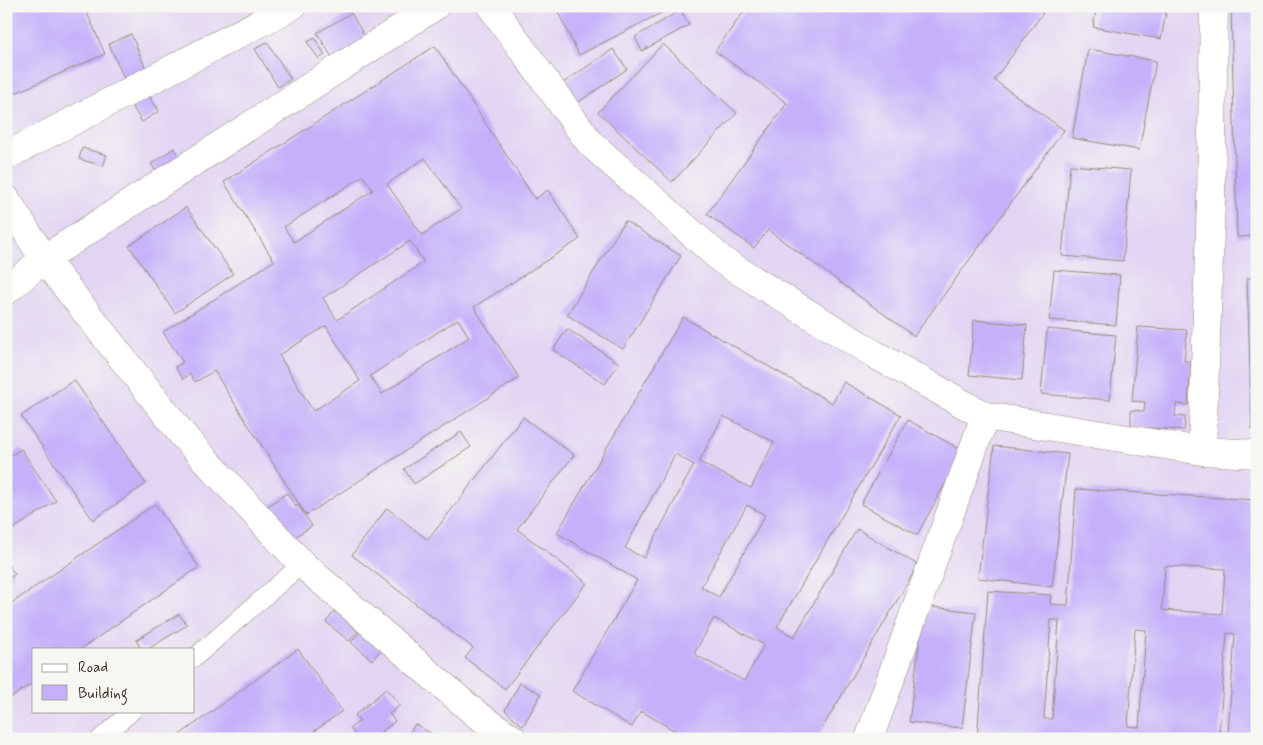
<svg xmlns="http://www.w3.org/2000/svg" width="1263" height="745" viewBox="0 0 1263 745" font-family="Mynerve,sans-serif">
  <rect width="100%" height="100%" fill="#f6f6f2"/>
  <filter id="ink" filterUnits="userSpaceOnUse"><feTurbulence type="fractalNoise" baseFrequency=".02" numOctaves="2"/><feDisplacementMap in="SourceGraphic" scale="10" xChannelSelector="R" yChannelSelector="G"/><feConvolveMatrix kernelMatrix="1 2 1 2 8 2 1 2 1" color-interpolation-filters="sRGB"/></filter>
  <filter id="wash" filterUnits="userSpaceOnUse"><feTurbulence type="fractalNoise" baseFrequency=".0096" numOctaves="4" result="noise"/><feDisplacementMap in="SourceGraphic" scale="20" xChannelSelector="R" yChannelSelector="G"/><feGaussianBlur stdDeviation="1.12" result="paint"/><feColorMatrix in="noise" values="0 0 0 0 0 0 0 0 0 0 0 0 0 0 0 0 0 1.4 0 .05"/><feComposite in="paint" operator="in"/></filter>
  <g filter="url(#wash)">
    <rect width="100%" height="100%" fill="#f0e8d2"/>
    <!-- built -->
    <path fill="#e2d4f3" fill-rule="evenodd" d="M 6,6 L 1257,6 L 1257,739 L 6,739 ZM 34,649 L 194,649 L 194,711 L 34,711 Z"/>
    <g id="blocks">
      <!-- building -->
      <path fill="#c5b1fa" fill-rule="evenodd" d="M 6,6 L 84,6 L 105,54 L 6,97 Z
        M 555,6 L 663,6 L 665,11 L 579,55 Z
        M 748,6 L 1048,6 L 994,80 L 1064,130 L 914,336 L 768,230 L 754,248 L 707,214 L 787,103 L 715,51 Z
        M 1097,6 L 1167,6 L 1161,39 L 1093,27 Z
        M 1231,6 L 1257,6 L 1257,236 L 1237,237 Z
        M 681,10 L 689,25 L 642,51 L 635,37 Z
        M 351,13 L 368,42 L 335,62 L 317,33 Z
        M 131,34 L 147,71 L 125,81 L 109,44 Z
        M 315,38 L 325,55 L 319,59 L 307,42 Z
        M 267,42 L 291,79 L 278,87 L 255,49 Z
        M 663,44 L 737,113 L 672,182 L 598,112 Z
        M 435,46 L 535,199 L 548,190 L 580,239 L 474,307 L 519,378 L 306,515 L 214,371 L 195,382 L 190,374 L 183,379 L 175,367 L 183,362 L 163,332 L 274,261 L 224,182 ZM 425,158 L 461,209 L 422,235 L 387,184 ZM 363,176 L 373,190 L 294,242 L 284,227 ZM 410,241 L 424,262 L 337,320 L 323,298 ZM 458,319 L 469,337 L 382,394 L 370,376 ZM 326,326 L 360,381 L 313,411 L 279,355 Z
        M 613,49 L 627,69 L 574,105 L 560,85 Z
        M 1088,49 L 1156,61 L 1139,150 L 1072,138 Z
        M 146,91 L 159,111 L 142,122 L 129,101 Z
        M 82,148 L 107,155 L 103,166 L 79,159 Z
        M 174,148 L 184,161 L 160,177 L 151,164 Z
        M 1070,165 L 1131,170 L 1123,261 L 1062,256 Z
        M 186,207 L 233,274 L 175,313 L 129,246 Z
        M 625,221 L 681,256 L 623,349 L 567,315 Z
        M 1054,270 L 1120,275 L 1116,325 L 1049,320 Z
        M 1247,278 L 1257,278 L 1257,429 L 1252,429 Z
        M 683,317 L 832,403 L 844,382 L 901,415 L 777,627 L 794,637 L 857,529 L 918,565 L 816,739 L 689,739 L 641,711 L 632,727 L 572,691 L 637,580 L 557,533 ZM 723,416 L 774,442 L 751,488 L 699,462 ZM 675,454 L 694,465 L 644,558 L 625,548 ZM 747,505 L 765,515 L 719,597 L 701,587 ZM 714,618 L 764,645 L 744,681 L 694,654 Z
        M 974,320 L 1027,325 L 1022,380 L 969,375 Z
        M 1138,327 L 1187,330 L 1184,361 L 1191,361 L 1188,405 L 1176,404 L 1175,416 L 1185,417 L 1184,430 L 1131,427 L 1131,410 L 1144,411 L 1145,402 L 1132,401 Z
        M 567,329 L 619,363 L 605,384 L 553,350 Z
        M 1047,329 L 1116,335 L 1110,400 L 1041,394 Z
        M 74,380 L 146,484 L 93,520 L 21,416 Z
        M 523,417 L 574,455 L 517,529 L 587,583 L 505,689 L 465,658 L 473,648 L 352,555 L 387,508 L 428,540 Z
        M 908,420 L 963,451 L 917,535 L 861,504 Z
        M 461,432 L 471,447 L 414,484 L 404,469 Z
        M 994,446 L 1068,454 L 1052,587 L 978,578 Z
        M 21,449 L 56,501 L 6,534 L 6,458 Z
        M 1076,489 L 1257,500 L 1257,739 L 1091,739 L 1065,737 L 1065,739 L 977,739 L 988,591 L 1051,595 L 1050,604 L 1068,605 ZM 1165,566 L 1225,569 L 1222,614 L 1162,610 ZM 1051,620 L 1059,620 L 1052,719 L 1044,719 ZM 1135,629 L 1146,630 L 1139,727 L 1128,726 ZM 1227,633 L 1235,634 L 1228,735 L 1219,734 Z
        M 287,493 L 296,507 L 298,505 L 312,526 L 287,542 L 260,511 Z
        M 155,504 L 199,567 L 81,649 L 34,649 L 34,682 L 6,701 L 6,607 Z
        M 6,562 L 15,574 L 6,581 Z
        M 924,606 L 976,612 L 962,728 L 909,722 Z
        M 335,611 L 358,631 L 349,641 L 326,622 Z
        M 179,614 L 187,625 L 148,649 L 141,649 L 136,640 Z
        M 360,632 L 381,650 L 372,660 L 351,642 Z
        M 298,649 L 342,711 L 304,739 L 174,739 Z
        M 520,683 L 541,694 L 523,726 L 505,710 Z
        M 386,689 L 400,705 L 389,714 L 395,721 L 373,739 L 358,739 L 350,728 L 360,721 L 355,715 Z
        M 415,724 L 440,739 L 406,739 Z"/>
    </g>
  </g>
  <g filter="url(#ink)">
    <use href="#blocks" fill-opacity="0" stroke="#968978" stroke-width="1"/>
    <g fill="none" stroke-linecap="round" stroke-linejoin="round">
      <!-- service casing -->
      <g stroke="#968978" stroke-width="19">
        <path id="service" d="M 194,658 L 302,564
          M 100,739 L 132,711"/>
      </g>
      <!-- minor casing -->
      <g stroke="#968978" stroke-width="29">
        <path id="minor" d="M 491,6 L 590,143 L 723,261 L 874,354 L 985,416 L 1202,451 L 1257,454
          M 6,156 L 292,6
          M 6,199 L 44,259 L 186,439 L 302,564 L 476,714 L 513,739
          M 6,291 L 44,259 L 435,6
          M 1202,451 L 1211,201 L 1214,6
          M 869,739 L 985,416"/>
      </g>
      <!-- service -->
      <use href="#service" stroke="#fff" stroke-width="18"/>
      <!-- minor -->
      <use href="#minor" stroke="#fff" stroke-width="28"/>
    </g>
  </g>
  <!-- margin -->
  <rect width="1263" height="745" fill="none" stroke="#f6f6f2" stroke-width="25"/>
  <!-- legend -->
  <rect x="32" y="648" width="162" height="65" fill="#f6f6f2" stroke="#aba49d"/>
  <rect x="42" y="664" width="25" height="8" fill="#ffffff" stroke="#aba49d"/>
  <text x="78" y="672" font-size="15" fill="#3b2a1e">Road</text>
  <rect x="42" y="685" width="25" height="15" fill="#c5b1fa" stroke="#aba49d"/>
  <text x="78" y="698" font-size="15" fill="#3b2a1e">Building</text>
</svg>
